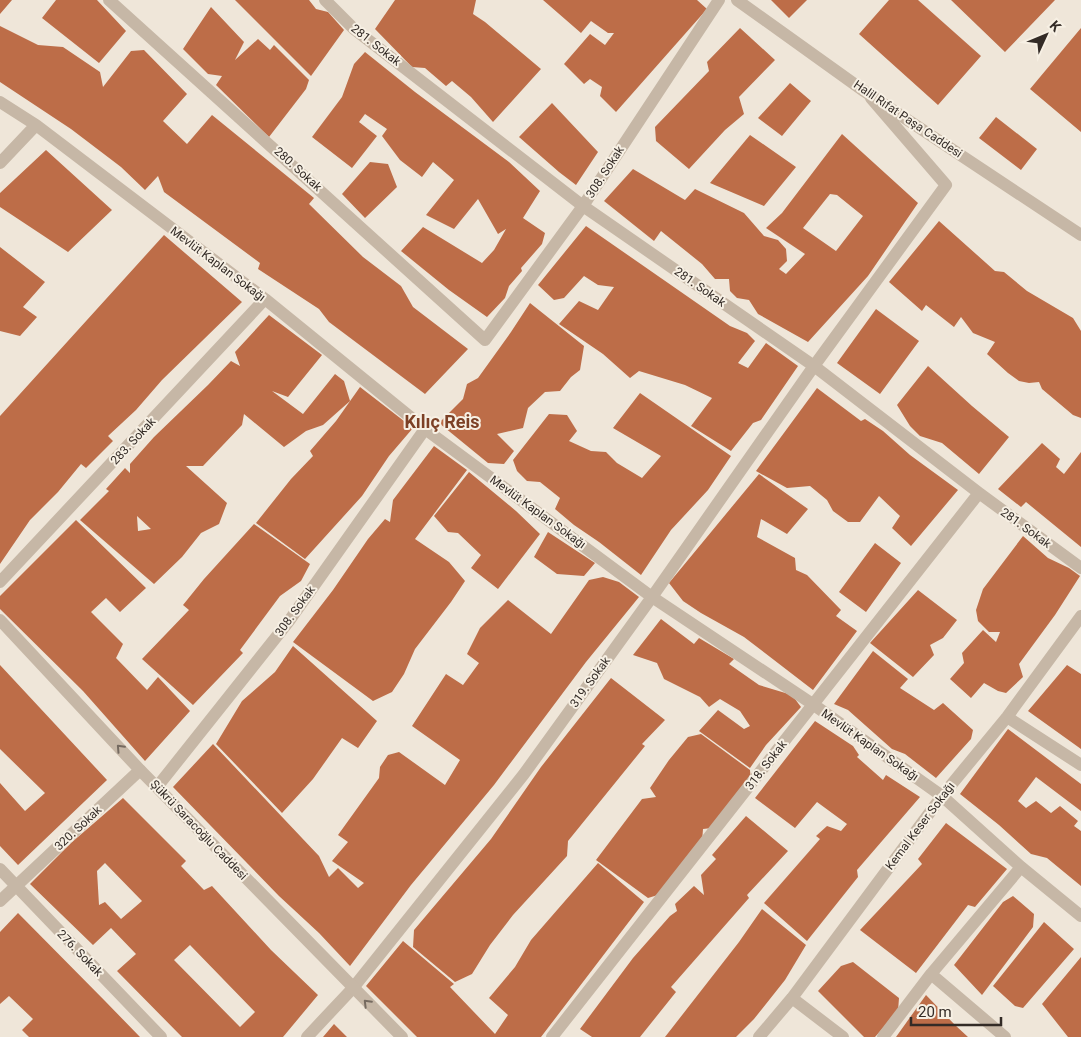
<svg xmlns="http://www.w3.org/2000/svg" width="1081" height="1037" viewBox="0 0 1081 1037" font-family="Roboto,sans-serif">
  <rect width="100%" height="100%" fill="#efe6d9"/>
  <!-- building -->
  <path fill="#bd6d48" fill-rule="evenodd" d="M 0,0 L 12,0 L 0,14 Z
    M 56,0 L 97,0 L 126,31 L 99,63 L 42,18 Z
    M 235,0 L 309,0 L 316,9 L 328,12 L 344,30 L 311,76 Z
    M 395,0 L 476,0 L 473,14 L 485,22 L 541,69 L 493,122 L 471,97 L 452,81 L 446,86 L 425,68 L 412,67 L 375,29 Z
    M 543,0 L 697,0 L 707,9 L 616,112 L 600,96 L 602,87 L 590,79 L 584,84 L 564,64 L 590,34 L 605,45 L 614,33 L 608,33 L 591,21 L 581,33 Z
    M 771,0 L 807,0 L 789,18 Z
    M 889,0 L 918,0 L 981,56 L 938,105 L 859,34 Z
    M 951,0 L 1055,0 L 1005,52 Z
    M 211,7 L 244,42 L 235,60 L 258,39 L 270,50 L 274,45 L 309,80 L 306,89 L 269,137 L 216,85 L 222,76 L 208,74 L 183,49 Z
    M 0,26 L 38,45 L 63,47 L 100,72 L 103,87 L 131,51 L 144,50 L 187,94 L 163,121 L 187,144 L 212,115 L 314,198 L 309,204 L 363,257 L 401,286 L 413,307 L 468,349 L 425,394 L 329,322 L 319,309 L 258,269 L 260,263 L 164,192 L 158,176 L 145,190 L 121,167 L 71,129 L 0,82 Z
    M 740,28 L 775,60 L 739,97 L 744,114 L 725,130 L 689,169 L 656,141 L 655,127 L 709,71 L 707,62 Z
    M 1081,28 L 1081,132 L 1030,89 Z
    M 365,52 L 415,92 L 509,162 L 540,191 L 523,218 L 545,233 L 542,244 L 521,268 L 522,271 L 509,286 L 505,298 L 487,317 L 449,290 L 401,251 L 423,227 L 482,263 L 494,250 L 506,229 L 498,234 L 478,199 L 454,229 L 426,215 L 454,180 L 433,162 L 422,177 L 400,160 L 382,136 L 387,129 L 365,114 L 359,122 L 377,136 L 352,168 L 312,137 L 342,97 L 354,64 Z
    M 790,83 L 811,101 L 782,136 L 758,118 Z
    M 552,103 L 598,152 L 576,185 L 559,172 L 519,137 Z
    M 996,117 L 1037,149 L 1021,170 L 979,138 Z
    M 842,134 L 918,203 L 868,276 L 808,342 L 758,314 L 749,300 L 737,298 L 730,291 L 729,279 L 715,279 L 702,264 L 661,231 L 654,241 L 604,201 L 633,169 L 685,200 L 695,189 L 744,213 L 764,236 L 778,240 L 786,249 L 787,261 L 779,269 L 786,274 L 805,254 L 766,228 L 782,213 ZM 830,194 L 837,195 L 863,216 L 836,251 L 803,228 Z
    M 750,135 L 796,167 L 764,206 L 710,183 Z
    M 46,150 L 112,210 L 68,252 L 0,207 L 0,193 Z
    M 370,162 L 388,164 L 397,187 L 365,218 L 342,194 Z
    M 939,221 L 995,271 L 1004,272 L 1027,291 L 1073,318 L 1081,331 L 1081,418 L 1073,415 L 1042,389 L 1039,382 L 1029,383 L 1019,381 L 1008,373 L 987,354 L 995,342 L 973,333 L 961,317 L 954,327 L 926,305 L 922,311 L 889,282 Z
    M 586,226 L 730,326 L 747,333 L 755,341 L 738,363 L 748,368 L 766,343 L 798,366 L 761,420 L 753,423 L 731,451 L 691,426 L 712,398 L 685,385 L 639,371 L 630,378 L 603,354 L 559,324 L 579,301 L 598,310 L 614,287 L 598,285 L 584,276 L 564,298 L 554,300 L 538,285 Z
    M 164,235 L 242,302 L 162,380 L 136,410 L 108,436 L 113,441 L 86,468 L 81,464 L 58,492 L 30,520 L 0,564 L 0,416 Z
    M 0,247 L 45,282 L 23,307 L 37,317 L 20,336 L 0,331 Z
    M 530,303 L 584,346 L 580,370 L 571,377 L 560,391 L 545,392 L 528,408 L 523,428 L 497,434 L 514,451 L 504,464 L 488,463 L 439,423 L 463,399 L 467,384 L 478,378 L 511,332 Z
    M 876,309 L 919,341 L 880,394 L 837,363 Z
    M 269,315 L 322,355 L 288,397 L 272,391 L 303,414 L 335,374 L 344,381 L 350,401 L 323,425 L 306,431 L 284,447 L 244,414 L 242,425 L 203,466 L 186,466 L 227,503 L 219,524 L 201,533 L 182,557 L 154,584 L 80,520 L 109,491 L 106,489 L 125,468 L 130,473 L 130,464 L 154,437 L 208,385 L 231,361 L 240,366 L 235,352 ZM 137,516 L 151,529 L 138,531 Z
    M 928,366 L 972,406 L 1009,437 L 979,474 L 942,443 L 920,436 L 910,426 L 897,405 Z
    M 360,387 L 413,428 L 389,456 L 362,496 L 305,559 L 256,523 L 291,479 L 313,456 L 310,451 L 336,421 Z
    M 817,388 L 861,421 L 865,419 L 883,431 L 910,455 L 958,490 L 911,546 L 892,528 L 900,516 L 879,496 L 860,522 L 848,522 L 833,511 L 827,500 L 810,486 L 787,488 L 756,471 Z
    M 640,393 L 731,456 L 708,490 L 671,530 L 641,575 L 599,542 L 574,525 L 555,509 L 560,498 L 540,482 L 527,481 L 517,471 L 513,460 L 549,414 L 567,415 L 577,431 L 569,441 L 591,451 L 606,452 L 617,463 L 642,478 L 661,456 L 613,428 Z
    M 1042,443 L 1060,459 L 1056,467 L 1064,474 L 1081,452 L 1081,547 L 1026,502 L 1021,507 L 998,489 Z
    M 434,446 L 467,470 L 415,539 L 449,562 L 465,581 L 451,602 L 415,649 L 404,674 L 392,692 L 373,701 L 293,642 L 333,590 L 368,539 L 385,519 L 390,522 L 393,500 Z
    M 469,472 L 516,511 L 540,534 L 498,589 L 471,568 L 481,555 L 458,533 L 448,532 L 434,516 Z
    M 759,474 L 808,509 L 787,534 L 761,519 L 757,537 L 795,558 L 796,570 L 807,575 L 841,610 L 836,616 L 857,631 L 813,690 L 744,637 L 701,613 L 683,601 L 669,583 Z
    M 76,520 L 146,588 L 120,612 L 106,598 L 91,612 L 123,644 L 116,658 L 147,690 L 158,677 L 190,711 L 145,761 L 83,691 L 0,609 L 0,596 Z
    M 254,524 L 310,564 L 301,581 L 280,596 L 240,650 L 243,653 L 193,705 L 142,659 L 189,610 L 183,605 L 204,579 Z
    M 548,532 L 595,563 L 584,576 L 557,574 L 534,557 Z
    M 1023,536 L 1048,558 L 1069,568 L 1080,576 L 1055,615 L 1019,664 L 1023,677 L 1006,693 L 998,691 L 984,683 L 971,698 L 950,679 L 964,663 L 962,653 L 983,630 L 996,642 L 1000,632 L 989,632 L 978,621 L 976,610 L 983,589 Z
    M 875,543 L 901,563 L 866,612 L 839,592 Z
    M 603,577 L 619,582 L 639,597 L 586,662 L 494,785 L 411,885 L 350,966 L 319,933 L 279,896 L 173,787 L 213,744 L 319,856 L 329,877 L 338,868 L 358,888 L 364,883 L 332,861 L 348,842 L 338,835 L 379,778 L 380,767 L 388,755 L 399,752 L 445,785 L 460,760 L 412,726 L 446,674 L 463,685 L 479,663 L 467,654 L 480,628 L 508,600 L 551,634 L 589,580 Z
    M 918,590 L 957,620 L 943,638 L 930,645 L 934,655 L 913,677 L 870,643 Z
    M 661,619 L 694,644 L 699,638 L 734,659 L 729,664 L 759,685 L 792,695 L 801,707 L 766,745 L 750,768 L 699,731 L 718,710 L 744,729 L 750,726 L 740,711 L 720,699 L 709,707 L 700,697 L 664,679 L 657,663 L 633,655 Z
    M 293,646 L 377,721 L 358,748 L 342,738 L 313,779 L 282,813 L 216,744 L 242,701 L 275,672 Z
    M 873,651 L 908,679 L 900,688 L 934,710 L 943,703 L 973,730 L 971,739 L 936,778 L 905,754 L 892,749 L 848,710 L 834,704 Z
    M 0,665 L 107,780 L 18,865 L 0,846 L 0,783 L 25,811 L 45,793 L 0,749 Z
    M 1067,665 L 1081,674 L 1081,749 L 1028,711 Z
    M 611,678 L 665,720 L 642,744 L 645,746 L 568,841 L 567,856 L 513,915 L 490,945 L 472,974 L 455,982 L 413,947 L 414,930 L 491,839 L 541,767 Z
    M 815,721 L 853,746 L 859,755 L 857,757 L 883,780 L 886,775 L 920,797 L 857,870 L 858,877 L 807,941 L 764,903 L 820,839 L 816,836 L 827,826 L 841,831 L 847,824 L 817,802 L 795,828 L 755,798 Z
    M 1008,729 L 1081,784 L 1081,811 L 1036,777 L 1018,801 L 1026,808 L 1036,801 L 1051,813 L 1060,806 L 1078,821 L 1074,826 L 1081,831 L 1081,886 L 1047,858 L 1031,854 L 999,825 L 960,794 Z
    M 701,734 L 750,770 L 751,781 L 712,828 L 703,829 L 702,842 L 661,894 L 648,898 L 596,860 L 642,799 L 656,797 L 650,788 L 669,760 L 688,737 Z
    M 123,798 L 186,861 L 181,866 L 204,890 L 212,886 L 271,950 L 318,995 L 283,1037 L 182,1037 L 117,971 L 136,954 L 111,928 L 93,945 L 30,884 L 71,843 ZM 105,863 L 142,901 L 121,919 L 105,902 L 99,905 L 97,871 ZM 190,945 L 255,1012 L 240,1027 L 174,960 Z
    M 746,816 L 788,851 L 747,895 L 749,898 L 671,987 L 676,992 L 640,1037 L 592,1037 L 580,1029 L 633,958 L 670,916 L 677,911 L 675,904 L 694,886 L 704,895 L 701,875 L 716,859 L 712,855 Z
    M 946,823 L 1007,869 L 975,907 L 968,905 L 916,973 L 860,930 L 922,864 L 918,859 Z
    M 598,863 L 644,902 L 541,1037 L 417,1037 L 366,986 L 403,941 L 454,984 L 450,987 L 495,1034 L 508,1015 L 489,998 L 515,967 L 531,940 Z
    M 1013,896 L 1034,914 L 1033,927 L 982,995 L 954,965 L 1003,902 Z
    M 762,909 L 806,945 L 785,980 L 754,1019 L 736,1037 L 665,1037 L 739,942 Z
    M 18,913 L 105,1001 L 140,1037 L 29,1037 L 22,1030 L 33,1019 L 9,996 L 0,1004 L 0,932 Z
    M 1044,922 L 1074,949 L 1023,1008 L 1015,1006 L 993,986 Z
    M 1081,957 L 1081,1037 L 1068,1037 L 1042,1004 Z
    M 853,962 L 899,998 L 898,1011 L 875,1037 L 864,1037 L 818,991 L 841,966 Z
    M 926,995 L 955,1025 L 968,1037 L 896,1037 Z
    M 334,1024 L 347,1037 L 323,1037 Z"/>
  <g fill="none" stroke-linecap="round" stroke-linejoin="round">
    <!-- minor -->
    <path stroke="#c6b7a6" stroke-width="12" d="M 109,0 L 485,340 L 583,206 L 719,0
      M 325,0 L 354,29 L 583,206 L 814,366 L 979,493 L 1081,568
      M 0,102 L 36,125 L 265,299 L 425,429 L 652,597 L 814,705 L 942,796 L 1021,867 L 1081,916
      M 0,163 L 36,125
      M 0,582 L 265,299
      M 1007,717 L 1081,765
      M 157,787 L 289,621 L 425,429
      M 0,869 L 161,1037
      M 0,901 L 140,770
      M 931,974 L 1005,1037
      M 792,998 L 843,1037
      M 307,1037 L 353,988 L 524,774 L 652,597 L 814,366 L 946,185 L 871,98
      M 552,1037 L 979,493
      M 759,1037 L 792,998 L 942,796 L 1007,717 L 1081,616
      M 883,1037 L 931,974 L 1021,867"/>
    <!-- tertiary -->
    <path stroke="#c6b7a6" stroke-width="12" d="M 737,0 L 864,91 L 1081,235
      M 0,620 L 140,770 L 402,1037"/>
  </g>
  <!-- one-way arrows -->
  <defs><path id="oneway-chevron" d="M-2-3.5L2.5 0L-2 3.5" fill="none" stroke-width="1.6" stroke-linecap="round" stroke-linejoin="round" transform="scale(1.25)"/></defs>
  <g stroke="#756a60">
    <use href="#oneway-chevron" transform="translate(120 748) rotate(-133)"/>
    <use href="#oneway-chevron" transform="translate(367 1003) rotate(-135)"/>
  </g>
  <g text-anchor="middle" dominant-baseline="central" stroke-width="4" stroke-linejoin="round" paint-order="stroke">
    <!-- street labels -->
    <g font-size="12" fill="#332b26" stroke="#f7f0e4">
      <text transform="translate(376 45) rotate(38)">281. Sokak</text>
      <text transform="translate(908 119) rotate(34)">Halil Rıfat Paşa Caddesi</text>
      <text transform="translate(298 169) rotate(42)">280. Sokak</text>
      <text transform="translate(605 172) rotate(-57)">308. Sokak</text>
      <text transform="translate(218 264) rotate(37)">Mevlüt Kaplan Sokağı</text>
      <text transform="translate(700 287) rotate(35)">281. Sokak</text>
      <text transform="translate(133 441) rotate(-47)">283. Sokak</text>
      <text transform="translate(538 512) rotate(36)">Mevlüt Kaplan Sokağı</text>
      <text transform="translate(1026 528) rotate(36)">281. Sokak</text>
      <text transform="translate(295 611) rotate(-54)">308. Sokak</text>
      <text transform="translate(590 682) rotate(-54)">319. Sokak</text>
      <text transform="translate(870 745) rotate(35)">Mevlüt Kaplan Sokağı</text>
      <text transform="translate(766 765) rotate(-52)">318. Sokak</text>
      <text transform="translate(920 826) rotate(-53)">Kemal Keser Sokağı</text>
      <text transform="translate(78 828) rotate(-43)">320. Sokak</text>
      <text transform="translate(199 830) rotate(46)">Şükrü Saracoğlu Caddesi</text>
      <text transform="translate(80 953) rotate(46)">276. Sokak</text>
    </g>
    <!-- district labels -->
    <g font-size="18" font-weight="bold" fill="#7c4025" stroke="#f7f0e4">
      <text x="442" y="421">Kılıç Reis</text>
    </g>
  </g>
  <!-- north arrow -->
  <g transform="translate(1046 35) rotate(46)" stroke="#f7f0e4" stroke-width="4" paint-order="stroke">
  <path d="M0-4L9 19L0 12L-9 19Z" fill="#332b26"/>
  <text y="-8" font-size="14" font-weight="bold" text-anchor="middle" fill="#332b26">K</text>
  </g>
  <!-- scale -->
  <path d="M911 1017v8h90v-8" fill="none" stroke="#332b26" stroke-width="2.5"/>
  <text x="918" y="1017" font-size="15" fill="#332b26" stroke="#f7f0e4" stroke-width="4" paint-order="stroke">20 m</text>
</svg>
